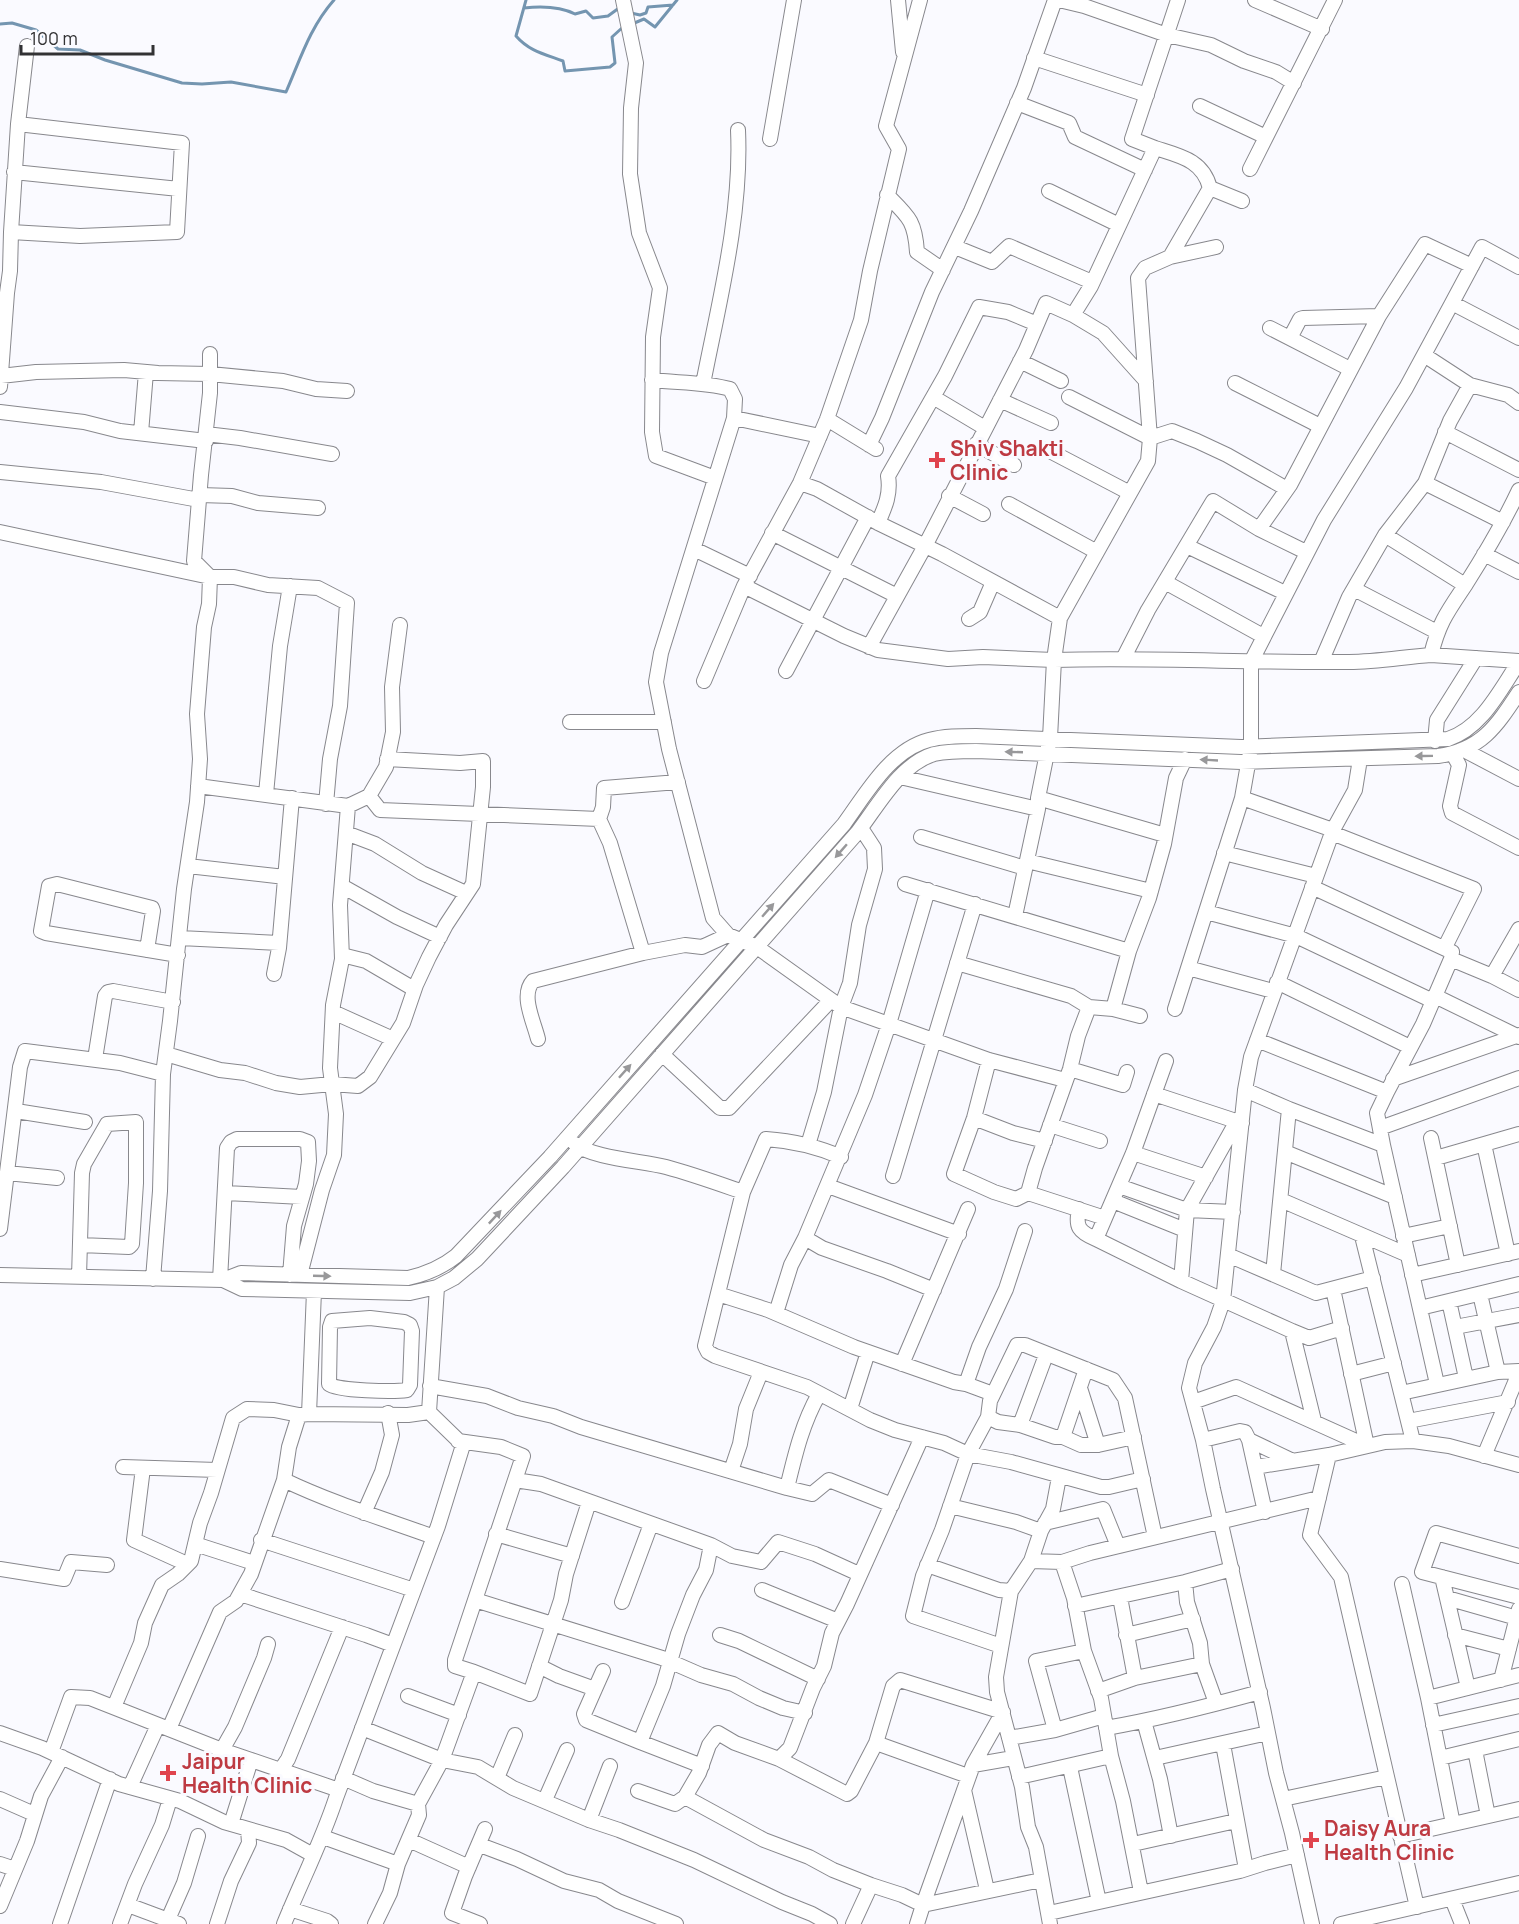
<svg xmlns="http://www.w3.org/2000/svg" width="1519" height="1924" viewBox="0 0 1519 1924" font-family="Manrope,sans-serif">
  <rect width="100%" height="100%" fill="#fafaff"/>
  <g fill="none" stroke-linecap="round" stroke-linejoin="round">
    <!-- stream -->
    <path stroke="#7495b0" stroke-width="3" d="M 526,0 L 516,36 C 529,51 544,54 563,61 L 565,71 L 610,67 L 615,63 L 612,37 L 623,27
      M 524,8 C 542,6 559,6 575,14 L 586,11 L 593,18 L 608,16 L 619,8 L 622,9
      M 631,13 L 640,15 L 646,13 L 648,7 L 673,5
      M 0,24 L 12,23 L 36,30 L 58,49 L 80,50 L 105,60 L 182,83 L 202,84 L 231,82 L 286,92 C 300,60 310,27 334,0
      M 632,24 L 644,19 L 655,27 L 677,0"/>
    <!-- minor casing -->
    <g stroke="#88888d" stroke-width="16">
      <path id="minor" d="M 623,0 L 636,63 L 631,108 L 630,174 L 639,233 L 660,288 L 653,337 L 652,432 L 656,456 L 715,478
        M 898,0 L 903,52
        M 1059,0 L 1084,6 L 1167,35 L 1211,45 L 1244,61 L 1276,72 L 1294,83
        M 1255,0 L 1322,29
        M 1034,58 L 1147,95
        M 1017,103 L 1069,123 L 1075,137 L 1145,170
        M 1200,106 L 1266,137
        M 770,139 L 794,0
        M 1155,148 C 1180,156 1203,160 1210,188
        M 1250,169 L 1335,0
        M 14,172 L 179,189
        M 1049,191 L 1119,225
        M 887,195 C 909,217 915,221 917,252 L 943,270
        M 11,232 L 18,124
        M 955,247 L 992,262 L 1009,246 L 1092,282
        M 1170,257 L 1216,247
        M 1452,303 L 1482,247 L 1519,267
        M 1073,315 L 1091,286 L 1155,148 L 1132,139 L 1178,0
        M 1270,328 L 1350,369
        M 1290,338 L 1300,319 L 1303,318 L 1379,316
        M 1424,355 L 1470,385 L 1508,395 L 1519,403
        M 1020,361 L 1061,381
        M 1,376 L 36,372 L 124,370 L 158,373 L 210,374 L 283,381 L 316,389 L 347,391
        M 652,380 C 678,383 705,382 730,389 L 735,399 L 734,418
        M 1235,383 L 1320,426
        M 703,384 C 719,302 742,214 738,130
        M 0,387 L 7,293 L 10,271 L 11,232 L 80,236 L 177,232 L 182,143 L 18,124 L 27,46
        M 933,397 L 985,428
        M 1069,397 L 1150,438 L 1172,431 L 1197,441 L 1227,455 L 1287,489
        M 1000,400 L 1051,423
        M 0,412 L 84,422 L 120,431 L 206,441
        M 827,419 L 876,449
        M 1445,432 L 1519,470
        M 141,433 L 146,372
        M 206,434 L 240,438 L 332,454
        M 820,436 L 734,418 L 661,653 L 656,682 L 669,749 L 713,918 L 728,935 L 757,947 L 841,1007 L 989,1060 L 1065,1080
        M 976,444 L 1014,465
        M 869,445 L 882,418 L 932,292 L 971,211 L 1024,88 L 1055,0
        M 1046,449 L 1130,493
        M 0,472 L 101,482 L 199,500
        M 800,483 L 817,489 L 878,523 L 942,554 L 1060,618 L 1054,660 C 1152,657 1250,663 1349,662 C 1376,662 1404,657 1431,655 C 1439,622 1448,611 1466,584 C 1485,554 1504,522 1519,490
        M 1425,483 L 1503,522
        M 200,495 L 232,496 L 258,503 L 318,508
        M 949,496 L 983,514
        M 1009,504 L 1097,552
        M 878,523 C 885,507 891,494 888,476 L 945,376 L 979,307 L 1008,312 L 1037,324
        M 1259,529 L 1306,552
        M 0,532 L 210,577 L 234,577 L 268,585 L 318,588 L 347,603 L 340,706 L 330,759 L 326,804
        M 772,533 L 897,596
        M 1385,535 L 1465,585
        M 1187,546 L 1285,593
        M 694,549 L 750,576
        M 1484,554 L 1519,572
        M 1165,582 L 1263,636
        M 744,586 L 844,636 L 878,650 L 948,659 L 983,657 L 1054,660 L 1050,738 L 1038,798 L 1038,809 L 1015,916
        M 1354,589 L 1437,632
        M 1060,618 L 1148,461 L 1150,438 L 1138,278 L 1145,268 L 1170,257 L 1210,188 L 1242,201
        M 969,619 L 980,612 L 993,582
        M 869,647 L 925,546 L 1026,350 L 1046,303 L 1073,315 L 1103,333 L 1146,381
        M 1431,655 L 1519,661
        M 1123,659 L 1148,610 L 1213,501 L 1259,529 L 1290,485 L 1379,316 L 1425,244 L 1472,266
        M 1321,662 L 1349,597 L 1385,535 L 1425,483 L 1450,421 L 1470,385
        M 786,671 L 868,517
        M 704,681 L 744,586 L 800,483 L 827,419 L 861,320 L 870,271 L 899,149 L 886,126 L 920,0
        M 570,722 L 664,722
        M 1435,741 L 1437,720 L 1476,658
        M 1464,750 L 1519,779
        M 1453,754 L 1459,765 L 1450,806 L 1452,813 L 1519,848
        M 900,777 L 1038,809
        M 198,786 L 348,806 L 369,796 L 386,767 L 393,732 L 392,687 L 400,625
        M 266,794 L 280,646 L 290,586
        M 369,796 L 380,810 L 599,819
        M 1038,798 L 1165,835
        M 1242,798 L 1333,830
        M 346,833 L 375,844 L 422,873 L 466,893
        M 1332,833 L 1474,889 L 1445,947
        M 921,837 L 1025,868
        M 1224,853 L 1316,876
        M 1027,861 L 1151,891
        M 188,866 L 285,877
        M 905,884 L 1129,951
        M 342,886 L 397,917 L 440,937
        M 1312,887 L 1452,952 L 1451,959 L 1423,1024 L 1387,1092 L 1377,1113 L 1383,1145 L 1437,1384
        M 1206,912 L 1296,936 L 1433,1001
        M 180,938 L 279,943
        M 147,950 L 153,911 L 152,908 L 57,884 L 49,886 L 41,931 L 46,933 L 178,955
        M 643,953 L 610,843 L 599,819 L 603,807 L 604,788 L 678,782
        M 342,955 L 366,961 L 414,989
        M 1451,959 L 1492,976 L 1519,990
        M 957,963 L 1071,996 L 1089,1007
        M 1188,968 L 1273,991
        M 274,974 L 279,948 L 292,798
        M 1492,976 L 1519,929
        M 1277,982 L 1410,1047
        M 1435,996 L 1519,1037
        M 1113,1009 L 1140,1016
        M 1175,1009 L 1242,798 L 1251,747 L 1251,662 L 1324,520 L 1406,388 L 1452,303 L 1519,338
        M 333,1012 L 393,1039
        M 538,1039 C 534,1022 520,995 533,981 L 643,953 L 685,945 L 702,947 L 728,935
        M 1257,1040 L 1387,1092
        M 166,1054 L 220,1070 L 245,1073 L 276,1083 L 300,1087 L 332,1084 L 358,1086 L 370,1077 L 403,1023 L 416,985 L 429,957 L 446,925 L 473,884 L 483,787 L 483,761 L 460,763 L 387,759
        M 662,1054 L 720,1108 L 729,1108 L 831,1000
        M 95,1059 L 105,996 L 108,992 L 113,991 L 173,1002
        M 989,1060 L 974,1118 L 954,1174 L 994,1192 L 1016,1199 L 1028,1193 L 1035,1168 L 1070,1069 L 1078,1036 L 1089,1007 L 1113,1009 L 1129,951 L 1149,898 L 1164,844 L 1176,778 L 1185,759
        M 1070,1069 L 1123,1085 L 1127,1072
        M 1393,1079 L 1519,1035
        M 1245,1090 L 1289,1109 L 1383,1145
        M 1154,1094 L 1242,1123
        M 16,1111 L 85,1122
        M 974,1118 L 1013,1133 L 1045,1141
        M 1050,1125 L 1100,1141
        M 1380,1128 L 1519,1078
        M 1431,1138 L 1458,1265
        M 575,1144 C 592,1158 643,1161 666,1167 C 692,1174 717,1183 743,1192
        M 1484,1144 L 1508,1254
        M 808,1145 L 824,1092 L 841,1007 L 850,983 L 859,925 L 875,869 L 874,848 L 861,828
        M 1285,1152 L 1395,1197
        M 1133,1153 L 1206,1177
        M 841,1157 C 816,1146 793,1141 766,1139 L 743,1192 L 705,1346 L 708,1352 L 715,1356 L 807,1387 L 870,1420 L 895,1430 L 944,1443 L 968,1454 L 1011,1462 L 1101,1487 L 1109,1487 L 1143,1479
        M 1436,1158 L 1519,1134
        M 7,1173 L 57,1178
        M 893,1176 L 975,904
        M 828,1186 L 959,1234
        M 1119,1186 L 1187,1210 L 1233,1212
        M 225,1193 L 302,1197
        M 1028,1193 L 1105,1218 L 1096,1239 L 1181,1281 L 1292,1331 L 1309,1338 L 1342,1328
        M 1281,1200 L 1408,1255
        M 1113,1201 L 1185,1230
        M 1079,1209 C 1075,1227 1079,1232 1096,1239
        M 1105,1218 L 1133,1153 L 1166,1061
        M 0,1229 L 20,1067 L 25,1051 L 120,1063 L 163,1074
        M 1362,1236 L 1413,1441
        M 1403,1236 L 1450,1226
        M 805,1238 L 822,1248 L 887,1271 L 934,1290
        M 1228,1255 L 1316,1293 L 1373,1278
        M 1273,1274 L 1289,1109
        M 0,1275 L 223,1280 L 242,1289 L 410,1293 L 437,1287 L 454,1278 L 477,1259 L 563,1167 L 857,833 C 878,806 900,764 934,754 C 948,751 962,751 976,751 L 1241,762 L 1438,756 C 1481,750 1496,727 1519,692
        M 300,1275 L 322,1190 L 334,1155 L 336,1114 L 330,1068 L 333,1005 L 342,959 L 340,905 L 348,806
        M 1412,1275 L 1519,1251
        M 79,1277 L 82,1173 L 84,1164 L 107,1124 L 136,1122 L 136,1183 L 132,1244 L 129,1247 L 80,1245
        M 153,1279 L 160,1191 L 163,1074 L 170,1021 L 184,889 L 197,802 L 200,759 L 197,714 L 204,627 L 209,604 L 210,577 L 194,561 L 201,475 L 210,393 L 210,354
        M 220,1280 L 227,1148 L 231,1142 L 237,1139 L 300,1139 L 308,1142 L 309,1161 L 306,1184 L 294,1226 L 290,1275
        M 223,1280 L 241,1273 L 408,1278 C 426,1274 441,1268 456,1256 L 550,1157 L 844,824 C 866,794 890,750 929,740 C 944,736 960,736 976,736 L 1241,747 L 1448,739 C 1482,728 1500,690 1519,662
        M 1181,1281 L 1187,1210 L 1237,1121
        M 1333,1289 L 1367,1446
        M 718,1294 L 768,1310 L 854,1347 L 954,1382 L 966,1384 L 993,1394
        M 1480,1294 L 1498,1372
        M 1449,1301 L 1466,1378
        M 1420,1308 L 1519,1284
        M 776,1313 L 791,1265 L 805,1238 L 865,1095 L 889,1024 L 928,890
        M 370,1318 L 404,1322 L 410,1325 L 412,1331 L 410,1385 L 407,1390 C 395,1392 337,1391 329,1384 L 330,1327 L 332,1321 Z
        M 1455,1327 L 1519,1315
        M 1292,1331 L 1314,1421
        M 902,1364 L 968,1209
        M 1351,1374 L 1394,1363
        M 966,1384 L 979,1347 L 1006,1289 L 1025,1231
        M 430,1386 L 487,1396 L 518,1408 L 553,1416 L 581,1427 L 787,1488 L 812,1494 L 829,1480 L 892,1505
        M 1080,1388 L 1098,1445
        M 1401,1393 L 1498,1372 L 1519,1371
        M 1193,1402 L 1236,1387 L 1367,1446
        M 850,1409 L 868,1352
        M 309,1414 L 408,1415 L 429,1412
        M 988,1417 L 998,1422 L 1020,1425 L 1055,1437 L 1063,1437 L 1081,1445 L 1098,1445 L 1134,1437
        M 1408,1421 L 1508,1402
        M 1020,1425 L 1046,1355
        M 1063,1437 L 1086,1369
        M 1203,1440 L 1240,1431 L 1245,1432 L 1249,1440 L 1265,1512
        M 1249,1440 L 1293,1461
        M 1329,1455 L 1310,1535 L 1341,1577 L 1417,1907
        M 1484,1456 L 1519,1373
        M 123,1467 L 217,1470
        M 1255,1467 L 1329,1455 L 1385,1442 L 1413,1441 L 1449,1446 L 1519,1465
        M 143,1468 L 134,1540 L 187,1564
        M 731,1471 L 740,1444 L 746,1409 L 761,1372
        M 284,1480 C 332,1503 384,1519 434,1537
        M 515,1480 L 541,1484 L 711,1545 L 732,1556 L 761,1562 L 778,1542 L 815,1554 L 859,1574
        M 787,1488 C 795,1455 802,1424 819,1394
        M 950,1506 L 1016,1522 L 1041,1531
        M 364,1513 L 382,1472 L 392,1435 L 388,1413
        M 1045,1523 L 1103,1509 L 1118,1546
        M 496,1534 L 572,1556
        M 261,1540 L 414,1590
        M 195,1544 L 254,1563
        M 1519,1556 L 1436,1533 L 1422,1572 L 1519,1597
        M 1031,1561 L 1062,1562 L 1090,1553 L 1319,1498
        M 1062,1562 L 1074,1598 L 1084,1651 L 1101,1698 L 1111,1756 L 1123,1801 L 1141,1892
        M 927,1565 L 999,1590 L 1011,1591
        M 0,1569 L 64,1579 L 71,1562 L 107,1565
        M 1442,1577 L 1468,1688
        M 1185,1582 L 1187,1602 L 1200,1643 L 1202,1664 L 1216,1703
        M 1402,1584 L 1428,1698 L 1453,1824
        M 762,1590 L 838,1621
        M 240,1594 L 366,1635 L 393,1645
        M 1120,1597 L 1135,1678
        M 1447,1598 L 1517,1618
        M 475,1600 L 662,1658 L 701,1675 L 733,1684 L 759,1698 L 783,1708 L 805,1713
        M 622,1602 L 651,1524
        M 1075,1606 L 1185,1582 L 1232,1569
        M 720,1635 L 739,1641 L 818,1679
        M 1126,1635 L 1193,1619
        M 1455,1635 L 1509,1649
        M 1001,1646 L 913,1616 L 923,1576 L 942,1530 L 968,1454 L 988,1417 L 990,1401 L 1017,1345 L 1025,1345 L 1113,1380 L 1125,1398 L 1155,1537
        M 539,1666 L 559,1676 L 595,1689 L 584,1714 L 586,1720 L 640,1742 L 663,1686 L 678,1634 L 693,1595 L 706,1570 L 711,1545
        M 474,1672 L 530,1694 L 561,1600 L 566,1574 L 589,1502
        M 1501,1680 L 1519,1609
        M 595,1689 L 603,1671
        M 1098,1691 L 1135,1678 L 1202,1664
        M 408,1696 L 459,1715
        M 1428,1698 L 1519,1675
        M 114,1707 L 141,1643 L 145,1623 L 162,1585 L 178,1574 L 191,1561 L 200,1523 L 211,1493 L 233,1418 L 247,1409 L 274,1410 L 299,1415
        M 1144,1721 L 1160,1779 L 1171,1836
        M 1433,1725 L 1519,1706
        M 362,1728 L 442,1760 L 474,1672 L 455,1666 L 455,1660 L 523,1456 L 501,1447 L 458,1441
        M 1106,1728 C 1158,1719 1209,1706 1260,1692
        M 169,1729 L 220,1612 L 236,1601 L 251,1574 L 284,1480 L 289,1447 L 299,1415 L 309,1414 L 314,1291
        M 1055,1730 L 1036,1661 L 1084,1651
        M 0,1733 L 42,1748 L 119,1784 L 180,1801 L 224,1822 L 286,1840 L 313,1855
        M 1009,1738 L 1055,1730 L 1104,1716
        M 640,1742 L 702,1766
        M 876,1743 L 893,1686 L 900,1680 L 1003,1712 L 973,1765
        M 1223,1744 L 1246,1869
        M 222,1750 L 235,1727 L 264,1658 L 268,1644
        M 1475,1750 L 1488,1816
        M 51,1752 L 71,1697 L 90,1698 L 222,1750 L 339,1790
        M 1155,1758 L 1268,1733
        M 1440,1758 L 1519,1739
        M 779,1759 L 847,1794 L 851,1791 L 876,1743 L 968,1776
        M 1070,1767 L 1099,1902
        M 280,1771 L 288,1759 L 342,1627
        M 1019,1777 L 1111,1756
        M 343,1778 L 373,1791 L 418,1804 L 419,1815 L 398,1864 L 390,1893 L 375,1924
        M 497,1778 L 515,1735
        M 130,1787 L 158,1725
        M 964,1790 L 987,1890
        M 638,1791 L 675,1804 L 685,1797
        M 0,1799 L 34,1814
        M 1283,1799 L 1387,1777
        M 545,1800 L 567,1750
        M 418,1804 L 442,1760 L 478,1767 L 513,1788 L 589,1820 L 619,1830 L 694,1860 L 782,1902 L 812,1914 L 830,1924
        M 589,1820 L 610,1766
        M 231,1824 L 251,1760
        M 1400,1836 L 1519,1809
        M 323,1837 L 398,1864
        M 409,1840 L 469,1867
        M 1133,1844 L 1236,1821
        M 480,1845 L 517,1859 L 564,1881 L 599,1890 L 618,1901 L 676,1924
        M 0,1864 L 15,1869
        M 1452,1899 L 1462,1924
        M 128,1905 L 179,1924
        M 923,1905 L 973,1765 L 1013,1758
        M 923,1905 L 1041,1880
        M 0,1906 L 27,1841 L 41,1796 L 62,1757
        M 290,1909 L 327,1921 L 331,1924
        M 1049,1913 L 1240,1871 L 1265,1863 L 1297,1855
        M 60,1924 L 110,1779
        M 120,1924 L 135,1884 L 162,1825 L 170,1799
        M 166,1924 L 184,1883 L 198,1836
        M 217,1924 L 231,1881 L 249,1843 L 248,1829
        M 284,1924 C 301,1882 322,1841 336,1798 L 438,1526 L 463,1445 L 429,1412 L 437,1287
        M 480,1924 L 452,1913 L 465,1876 L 485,1829
        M 853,1924 L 871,1885
        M 917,1924 L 923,1905 L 902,1895 L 871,1885 L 833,1870 L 809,1857 L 764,1840 L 685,1797 L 699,1773 L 709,1745 L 718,1733 L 735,1743 L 779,1759 L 790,1748 L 813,1688 L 824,1666 L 832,1633 L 847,1604 L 922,1437
        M 1050,1924 L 1036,1847 L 1028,1827 L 1022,1787 L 997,1692 L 996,1677 L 1011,1591 L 1031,1561 L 1041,1531 L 1053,1509 L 1059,1477
        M 1312,1924 L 1292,1833 L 1276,1773 L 1263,1708 L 1213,1489 L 1203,1440 L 1189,1388 L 1195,1363 L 1214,1327 L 1223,1301 L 1245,1090 L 1251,1057 L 1333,830 L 1355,790 L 1360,759
        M 1341,1924 L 1519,1883"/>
    </g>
    <!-- minor -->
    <use href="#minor" stroke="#fff" stroke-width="14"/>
  </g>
  <!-- one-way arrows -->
  <defs><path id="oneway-solid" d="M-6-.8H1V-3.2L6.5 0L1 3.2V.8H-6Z" transform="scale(1.5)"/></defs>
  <g fill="#98989a">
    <use href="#oneway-solid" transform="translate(1014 752) rotate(-178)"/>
    <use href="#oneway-solid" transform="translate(1424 756) rotate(179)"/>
    <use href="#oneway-solid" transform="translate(1209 760) rotate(-177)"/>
    <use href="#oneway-solid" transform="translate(841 851) rotate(131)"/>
    <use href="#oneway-solid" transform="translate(768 910) rotate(-49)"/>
    <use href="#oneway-solid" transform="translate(625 1071) rotate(-48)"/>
    <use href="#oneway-solid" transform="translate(495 1217) rotate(-47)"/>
    <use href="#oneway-solid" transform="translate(322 1276) rotate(2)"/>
  </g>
  <!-- markers -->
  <g fill="#e0444e" stroke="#fafaff" stroke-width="2">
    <path d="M934 451h6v6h6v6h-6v6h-6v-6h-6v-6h6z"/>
    <path d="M165 1764h6v6h6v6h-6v6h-6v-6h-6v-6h6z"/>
    <path d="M1308 1831h6v6h6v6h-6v6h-6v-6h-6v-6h6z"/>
  </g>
  <g text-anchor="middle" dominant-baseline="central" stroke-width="6" stroke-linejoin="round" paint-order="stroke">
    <!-- health labels -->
    <g font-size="21" font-weight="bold" fill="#be3a42" stroke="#fafaff" text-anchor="start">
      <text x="950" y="448">Shiv Shakti<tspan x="950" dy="24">Clinic</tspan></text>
      <text x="182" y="1761">Jaipur<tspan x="182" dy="24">Health Clinic</tspan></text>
      <text x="1324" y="1828">Daisy Aura<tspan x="1324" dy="24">Health Clinic</tspan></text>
    </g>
  </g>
  <!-- scale -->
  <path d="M21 45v9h132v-9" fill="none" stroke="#323234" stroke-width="3"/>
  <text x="30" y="45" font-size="18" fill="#323234" stroke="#fafaff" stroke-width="4.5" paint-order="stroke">100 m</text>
</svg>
